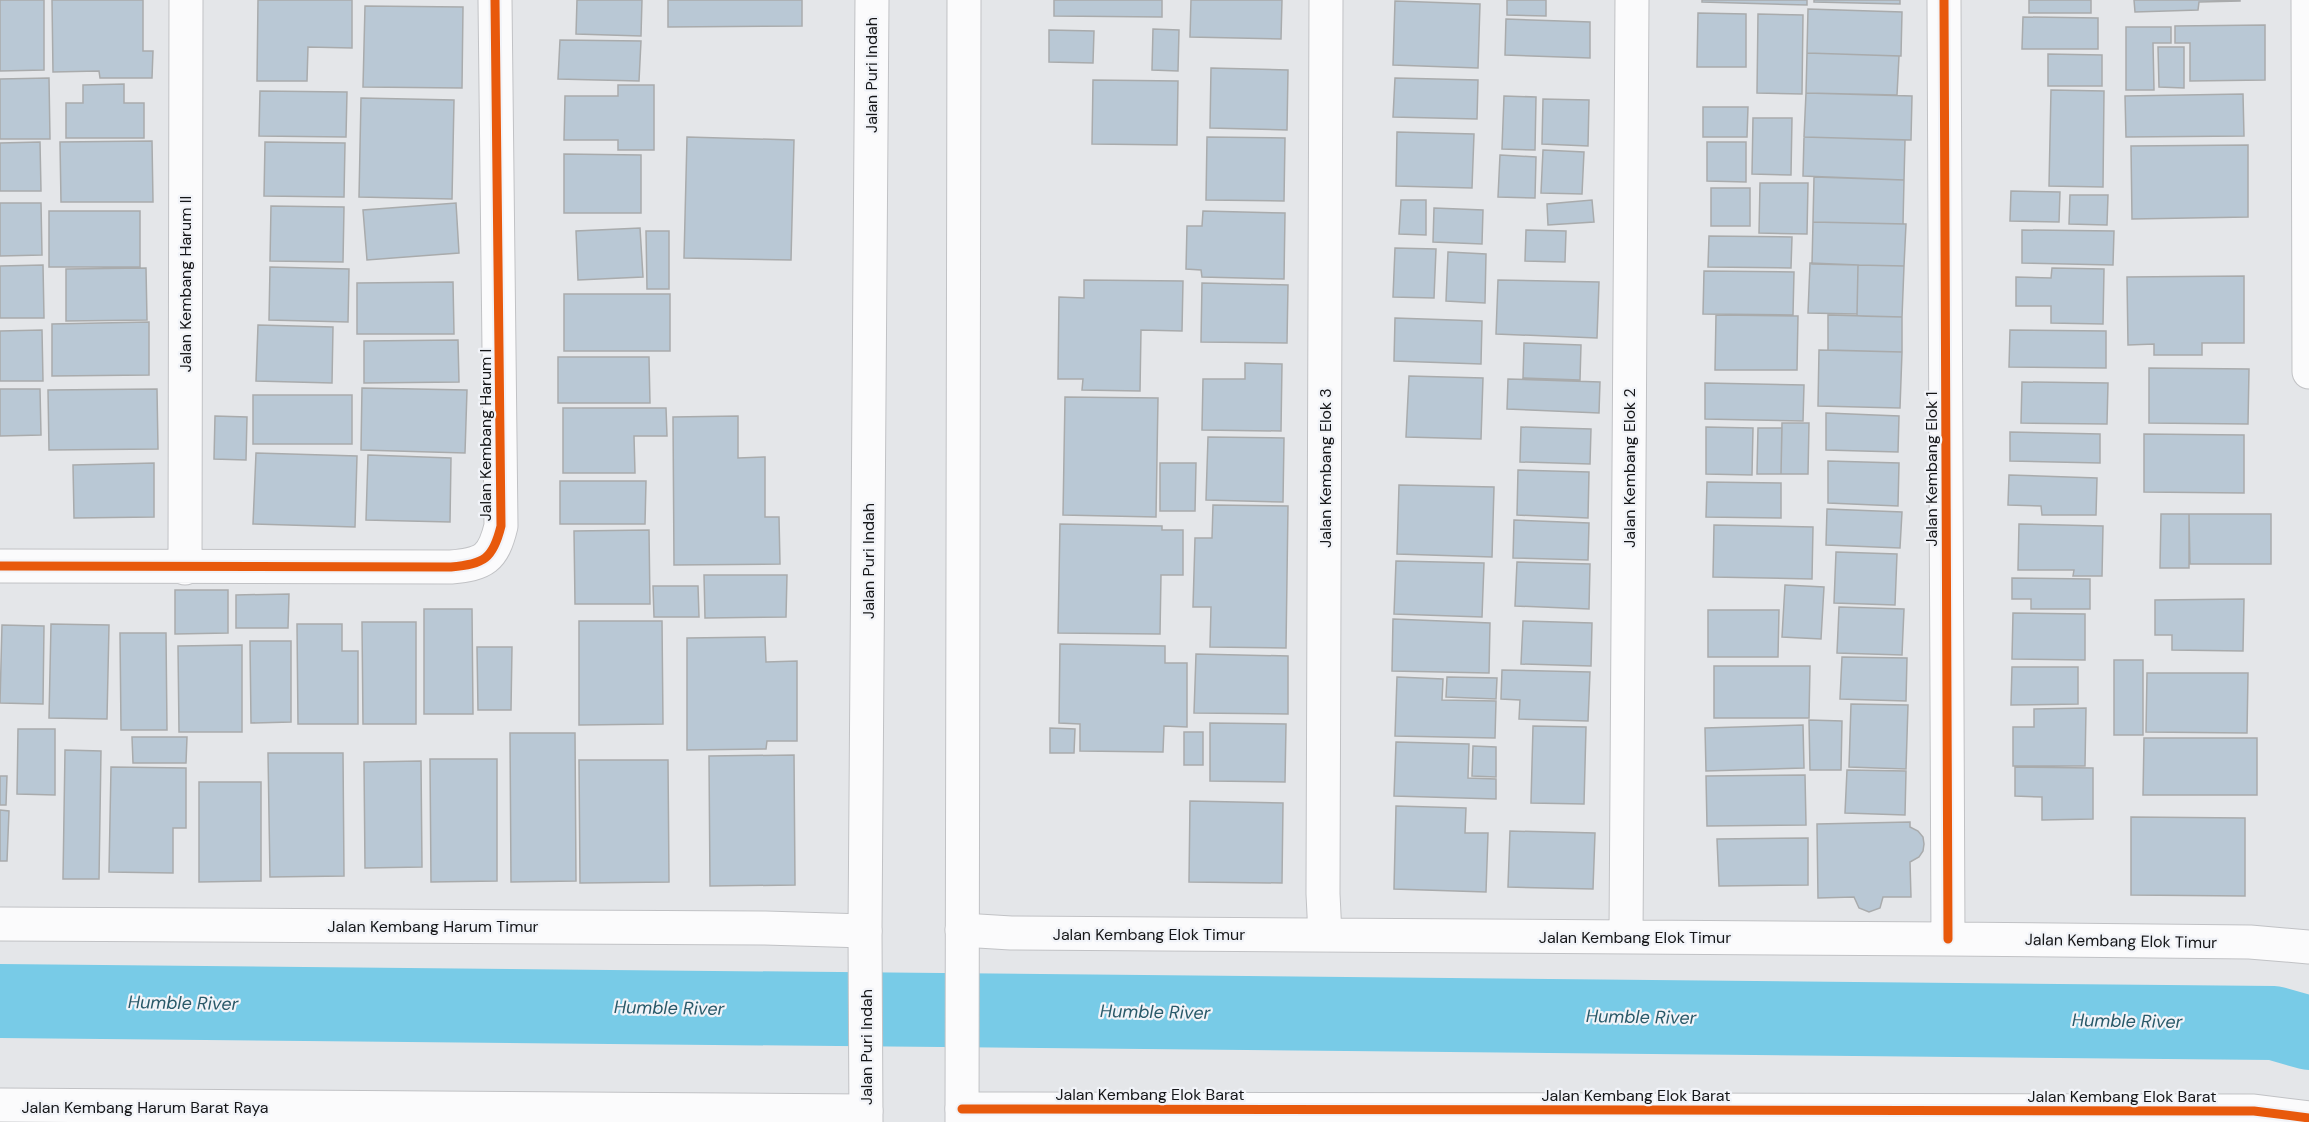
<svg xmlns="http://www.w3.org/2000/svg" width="2309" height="1122" viewBox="0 0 2309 1122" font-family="'DM Sans',sans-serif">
  <rect width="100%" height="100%" fill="#e4e6e9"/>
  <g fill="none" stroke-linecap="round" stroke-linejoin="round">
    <!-- river -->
    <path stroke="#78cbe7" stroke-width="74" d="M 0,1001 L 2274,1023 L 2309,1033"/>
  </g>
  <!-- building -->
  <path fill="#b9c8d5" stroke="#a9abac" stroke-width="1.5" d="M 0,0 L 44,0 L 44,70 L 0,71 Z
    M 52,0 L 143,0 L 143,51 L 153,51 L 152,78 L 100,78 L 99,71 L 53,72 Z
    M 258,0 L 352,0 L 352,48 L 308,47 L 307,81 L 257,81 Z
    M 577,0 L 642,0 L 641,36 L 576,34 Z
    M 668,0 L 802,0 L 802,26 L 668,27 Z
    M 1054,0 L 1162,0 L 1162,17 L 1054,16 Z
    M 1191,0 L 1282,0 L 1281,39 L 1190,37 Z
    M 1507,0 L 1546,0 L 1546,16 L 1507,15 Z
    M 1702,0 L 1807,0 L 1807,5 L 1702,2 Z
    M 1814,0 L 1900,0 L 1900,4 L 1814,2 Z
    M 2029,0 L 2091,0 L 2091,13 L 2029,13 Z
    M 2134,0 L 2240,0 L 2240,1 L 2199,2 L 2198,10 L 2135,12 Z
    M 1395,1 L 1480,4 L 1478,68 L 1393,65 Z
    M 365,6 L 463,7 L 462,88 L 363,87 Z
    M 1808,9 L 1902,12 L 1901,56 L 1807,53 Z
    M 1698,13 L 1746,14 L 1746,67 L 1697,67 Z
    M 1758,14 L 1803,15 L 1802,94 L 1757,93 Z
    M 2023,17 L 2098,18 L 2098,49 L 2022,49 Z
    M 1506,19 L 1590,22 L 1590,58 L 1505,55 Z
    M 2265,25 L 2265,80 L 2190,81 L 2190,43 L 2175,43 L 2175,26 Z
    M 2126,27 L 2171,27 L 2171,43 L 2153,43 L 2154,90 L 2126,90 Z
    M 1153,29 L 1179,30 L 1178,71 L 1152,70 Z
    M 1049,30 L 1094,31 L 1093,63 L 1049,62 Z
    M 560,40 L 641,41 L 639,81 L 558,79 Z
    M 2158,47 L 2184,47 L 2184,88 L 2159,87 Z
    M 1807,53 L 1899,56 L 1897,95 L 1806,93 Z
    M 2048,54 L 2102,55 L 2102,86 L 2048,86 Z
    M 1211,68 L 1288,70 L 1287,130 L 1210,128 Z
    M 49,78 L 50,139 L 0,139 L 0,79 Z
    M 1395,78 L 1478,80 L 1477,119 L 1393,117 Z
    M 1093,80 L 1178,81 L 1177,145 L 1092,144 Z
    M 124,84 L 124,103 L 144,103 L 144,138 L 66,138 L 66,103 L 83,103 L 83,85 Z
    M 618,85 L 654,85 L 654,150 L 618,150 L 618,140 L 564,140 L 565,96 L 618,96 Z
    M 2051,90 L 2104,91 L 2103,187 L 2049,186 Z
    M 260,91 L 347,92 L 346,137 L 259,136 Z
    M 1806,93 L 1912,96 L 1911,140 L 1804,137 Z
    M 2243,94 L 2244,136 L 2126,137 L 2125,96 Z
    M 1504,96 L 1536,97 L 1535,150 L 1502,149 Z
    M 361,98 L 454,100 L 452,199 L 359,197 Z
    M 1543,99 L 1589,100 L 1588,146 L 1542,144 Z
    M 1703,107 L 1748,107 L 1747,137 L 1703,137 Z
    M 1753,118 L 1792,118 L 1791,175 L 1752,174 Z
    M 1397,132 L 1474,134 L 1472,188 L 1396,186 Z
    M 687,137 L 794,140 L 791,260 L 684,258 Z
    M 1207,137 L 1285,138 L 1284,201 L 1206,200 Z
    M 1804,137 L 1905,140 L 1904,180 L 1803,176 Z
    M 152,141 L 153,202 L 61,202 L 60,142 Z
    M 40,142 L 41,191 L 0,191 L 0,143 Z
    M 265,142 L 345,143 L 344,197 L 264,196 Z
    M 1707,142 L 1746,142 L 1746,182 L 1707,181 Z
    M 2248,145 L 2248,217 L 2132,219 L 2131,146 Z
    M 1543,150 L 1584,152 L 1582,194 L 1541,193 Z
    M 564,154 L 641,155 L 641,213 L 564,213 Z
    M 1500,155 L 1536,157 L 1535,198 L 1498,197 Z
    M 1814,177 L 1904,180 L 1903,224 L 1813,222 Z
    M 1760,183 L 1808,183 L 1807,234 L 1759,233 Z
    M 1711,188 L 1750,188 L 1750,226 L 1711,226 Z
    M 2011,191 L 2060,192 L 2059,222 L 2010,221 Z
    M 2070,195 L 2108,195 L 2107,225 L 2069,224 Z
    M 1401,200 L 1426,200 L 1426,235 L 1399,234 Z
    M 1592,200 L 1594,222 L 1548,225 L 1547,204 Z
    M 0,203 L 41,203 L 42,255 L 0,256 Z
    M 456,203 L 459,253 L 367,260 L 363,210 Z
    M 271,206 L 344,207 L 343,262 L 270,261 Z
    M 1434,208 L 1483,210 L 1482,244 L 1433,242 Z
    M 49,211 L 140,211 L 140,267 L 49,267 Z
    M 1203,211 L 1285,213 L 1284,279 L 1202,277 L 1201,270 L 1186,269 L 1187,226 L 1202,226 Z
    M 1813,222 L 1906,224 L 1904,266 L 1812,264 Z
    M 640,228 L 643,277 L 578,280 L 576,231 Z
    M 1526,230 L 1566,231 L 1565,262 L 1525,261 Z
    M 2022,230 L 2114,231 L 2113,265 L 2022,263 Z
    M 646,231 L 669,231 L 669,289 L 647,289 Z
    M 1709,236 L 1792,237 L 1791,268 L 1708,267 Z
    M 1395,248 L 1436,249 L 1434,298 L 1393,297 Z
    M 1448,252 L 1486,254 L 1485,303 L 1446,301 Z
    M 1810,263 L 1858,265 L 1857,314 L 1808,313 Z
    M 43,265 L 44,318 L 0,318 L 0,266 Z
    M 1858,265 L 1904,266 L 1902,317 L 1857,316 Z
    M 270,267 L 349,269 L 348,322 L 269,320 Z
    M 146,268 L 147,320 L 66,321 L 66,269 Z
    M 2052,268 L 2104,269 L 2103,324 L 2051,323 L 2051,306 L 2016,306 L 2016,277 L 2051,278 Z
    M 1704,271 L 1794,272 L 1793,315 L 1703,314 Z
    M 2244,276 L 2244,343 L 2202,343 L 2202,355 L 2154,355 L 2154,344 L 2128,345 L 2127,277 Z
    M 1084,280 L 1183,281 L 1182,331 L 1141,330 L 1140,391 L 1082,390 L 1083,379 L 1058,379 L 1059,297 L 1084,298 Z
    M 1498,280 L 1599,282 L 1597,338 L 1496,334 Z
    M 453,282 L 454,334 L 357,334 L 357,283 Z
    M 1202,283 L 1288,285 L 1287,343 L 1201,342 Z
    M 564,294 L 670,294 L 670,351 L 564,351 Z
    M 1716,315 L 1798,316 L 1797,370 L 1715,370 Z
    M 1828,315 L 1902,317 L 1902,352 L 1828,350 Z
    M 1395,318 L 1482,321 L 1481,364 L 1394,361 Z
    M 149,322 L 149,375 L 52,376 L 52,324 Z
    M 258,325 L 333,327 L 332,383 L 256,381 Z
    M 42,330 L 43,381 L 0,381 L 0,331 Z
    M 2010,330 L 2106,331 L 2106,368 L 2009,367 Z
    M 458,340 L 459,382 L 364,383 L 364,341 Z
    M 1524,343 L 1581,345 L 1580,380 L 1523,378 Z
    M 1819,350 L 1902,352 L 1900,408 L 1818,406 Z
    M 558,357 L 649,357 L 650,403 L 558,403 Z
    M 1245,363 L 1282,364 L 1281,431 L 1202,430 L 1203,379 L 1245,379 Z
    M 2149,368 L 2249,369 L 2248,424 L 2149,423 Z
    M 1409,376 L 1483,378 L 1481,439 L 1406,437 Z
    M 1508,379 L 1600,382 L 1599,413 L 1507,409 Z
    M 2022,382 L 2108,383 L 2107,424 L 2021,423 Z
    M 1705,383 L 1804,385 L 1803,421 L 1705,419 Z
    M 362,388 L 467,390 L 465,453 L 361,450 Z
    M 0,389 L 40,389 L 41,435 L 0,436 Z
    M 157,389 L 158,449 L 49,450 L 48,390 Z
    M 253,395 L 352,395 L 352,444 L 253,444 Z
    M 1065,397 L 1158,398 L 1156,517 L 1063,515 Z
    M 563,408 L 666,408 L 667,436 L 634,436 L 635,473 L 563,473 Z
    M 1826,413 L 1899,416 L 1898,452 L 1826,450 Z
    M 215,416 L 247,417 L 246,460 L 214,459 Z
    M 738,416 L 738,458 L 765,457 L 765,517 L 779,517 L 780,564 L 674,565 L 673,417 Z
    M 1782,423 L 1809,423 L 1808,474 L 1781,474 Z
    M 1521,427 L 1591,429 L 1590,464 L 1520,462 Z
    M 1706,427 L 1753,428 L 1752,475 L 1706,474 Z
    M 1758,428 L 1782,428 L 1781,474 L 1757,474 Z
    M 2010,432 L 2100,434 L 2100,463 L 2010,461 Z
    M 2144,434 L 2244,435 L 2244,493 L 2144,492 Z
    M 1208,437 L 1284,438 L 1283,502 L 1206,500 Z
    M 256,453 L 357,456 L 355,527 L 253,524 Z
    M 368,455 L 451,458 L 450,522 L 366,520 Z
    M 1828,461 L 1899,463 L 1898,506 L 1828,503 Z
    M 154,463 L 154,517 L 74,518 L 73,465 Z
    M 1160,463 L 1196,463 L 1195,511 L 1160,511 Z
    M 1518,470 L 1589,472 L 1588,518 L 1517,515 Z
    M 2009,475 L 2097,478 L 2096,515 L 2042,515 L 2041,506 L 2008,505 Z
    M 560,481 L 646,481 L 645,524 L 560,524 Z
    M 1707,482 L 1781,483 L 1781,518 L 1706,517 Z
    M 1399,485 L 1494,487 L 1492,557 L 1397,554 Z
    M 1213,505 L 1288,506 L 1286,648 L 1210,647 L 1211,607 L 1193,607 L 1195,538 L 1212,538 Z
    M 1827,509 L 1902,512 L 1900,548 L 1826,545 Z
    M 2161,514 L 2189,514 L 2189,568 L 2160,568 Z
    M 2189,514 L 2271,514 L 2271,564 L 2190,564 Z
    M 1514,520 L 1589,523 L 1588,560 L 1513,558 Z
    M 1060,524 L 1162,526 L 1162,530 L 1183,530 L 1183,575 L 1161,575 L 1160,634 L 1058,633 Z
    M 2019,524 L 2103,526 L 2102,576 L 2073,576 L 2074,570 L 2018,570 Z
    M 1714,525 L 1813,527 L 1812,579 L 1713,577 Z
    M 649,530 L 650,604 L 575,604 L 574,531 Z
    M 1836,552 L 1897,554 L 1895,605 L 1834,603 Z
    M 1396,561 L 1484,563 L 1482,617 L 1394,614 Z
    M 1517,562 L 1590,564 L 1589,609 L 1515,606 Z
    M 704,575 L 787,575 L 786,617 L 705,618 Z
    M 2012,578 L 2090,579 L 2090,609 L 2031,609 L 2031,599 L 2012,599 Z
    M 1785,585 L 1824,587 L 1821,639 L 1782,637 Z
    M 653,586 L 698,586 L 699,617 L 654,617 Z
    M 175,590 L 228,590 L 228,633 L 175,634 Z
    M 289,594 L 288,628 L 236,628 L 236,595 Z
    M 2244,599 L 2243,651 L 2172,650 L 2172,635 L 2155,635 L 2155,600 Z
    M 1839,607 L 1904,609 L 1902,655 L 1837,653 Z
    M 424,609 L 472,609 L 473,714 L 424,714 Z
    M 1708,610 L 1779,610 L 1778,657 L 1708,657 Z
    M 2013,613 L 2085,614 L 2085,660 L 2012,659 Z
    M 1393,619 L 1490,623 L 1489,673 L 1392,671 Z
    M 579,621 L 662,621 L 663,724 L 579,725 Z
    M 1523,621 L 1592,623 L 1591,666 L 1521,664 Z
    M 362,622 L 416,622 L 416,724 L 363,724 Z
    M 51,624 L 109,625 L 107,719 L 49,718 Z
    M 297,624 L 342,624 L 342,651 L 358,651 L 358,724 L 298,724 Z
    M 2,625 L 44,626 L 43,704 L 0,703 Z
    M 120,633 L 166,633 L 167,730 L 121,730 Z
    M 765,637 L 766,662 L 797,661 L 797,741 L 767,741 L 766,749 L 687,750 L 687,638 Z
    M 250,641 L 291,641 L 291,722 L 251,723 Z
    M 1060,644 L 1165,646 L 1165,663 L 1187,663 L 1187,727 L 1164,726 L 1163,752 L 1080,751 L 1080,724 L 1059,723 Z
    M 242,645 L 242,732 L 179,732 L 178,646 Z
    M 477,647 L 512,647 L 511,710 L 478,710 Z
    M 1196,654 L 1288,656 L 1288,714 L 1194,713 Z
    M 1842,657 L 1907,658 L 1906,701 L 1840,699 Z
    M 2114,660 L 2143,660 L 2143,735 L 2114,735 Z
    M 1714,666 L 1810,666 L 1809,718 L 1714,718 Z
    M 2012,667 L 2078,667 L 2078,704 L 2011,705 Z
    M 1502,670 L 1590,672 L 1588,721 L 1519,719 L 1520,700 L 1501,699 Z
    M 2147,673 L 2248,673 L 2247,733 L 2146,732 Z
    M 1397,677 L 1443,679 L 1442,700 L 1496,701 L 1495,738 L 1395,736 Z
    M 1447,677 L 1497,678 L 1496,699 L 1446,697 Z
    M 1851,704 L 1908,705 L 1906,769 L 1849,767 Z
    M 2086,708 L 2085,766 L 2013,766 L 2013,727 L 2034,727 L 2034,709 Z
    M 1809,720 L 1842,721 L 1841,770 L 1810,770 Z
    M 1210,723 L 1286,724 L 1285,782 L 1210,781 Z
    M 1803,725 L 1804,768 L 1706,771 L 1705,728 Z
    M 1533,726 L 1586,727 L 1584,804 L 1531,803 Z
    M 1050,728 L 1075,729 L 1074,753 L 1050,753 Z
    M 18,729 L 55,729 L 55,795 L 17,794 Z
    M 1184,732 L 1203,732 L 1203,765 L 1184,765 Z
    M 510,733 L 575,733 L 576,881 L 511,882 Z
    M 132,737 L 187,737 L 186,763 L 133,763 Z
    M 2144,738 L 2257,738 L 2257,795 L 2143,795 Z
    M 1396,742 L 1469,744 L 1468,778 L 1496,779 L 1496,799 L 1394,796 Z
    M 1473,746 L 1496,747 L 1496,777 L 1472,776 Z
    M 65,750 L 101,751 L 99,879 L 63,879 Z
    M 268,753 L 343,753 L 344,876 L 270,877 Z
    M 794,755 L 795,885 L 710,886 L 709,756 Z
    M 430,759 L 497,759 L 497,881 L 431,882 Z
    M 579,760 L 668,760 L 669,882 L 580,883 Z
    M 421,761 L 422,867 L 365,868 L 364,762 Z
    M 111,767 L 186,768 L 186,828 L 173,828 L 173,873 L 109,872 Z
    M 2015,767 L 2093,768 L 2093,819 L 2042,820 L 2042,797 L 2015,796 Z
    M 1847,770 L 1906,771 L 1905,815 L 1845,813 Z
    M 1805,775 L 1806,825 L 1707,826 L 1706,776 Z
    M 0,776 L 7,776 L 6,805 L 0,805 Z
    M 199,782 L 261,782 L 261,881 L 199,882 Z
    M 1190,801 L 1283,803 L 1282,883 L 1189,882 Z
    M 1396,806 L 1466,808 L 1465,833 L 1488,833 L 1486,892 L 1394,889 Z
    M 0,810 L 9,811 L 7,861 L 0,861 Z
    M 2131,817 L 2245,818 L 2245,896 L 2131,895 Z
    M 1910,822 L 1910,827 L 1918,831 L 1923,837 L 1924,844 L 1923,851 L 1919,857 L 1910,862 L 1911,897 L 1883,897 L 1880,908 L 1869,912 L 1859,908 L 1854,897 L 1818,898 L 1817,824 Z
    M 1510,831 L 1595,833 L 1593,889 L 1508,887 Z
    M 1808,838 L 1808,885 L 1719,886 L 1717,839 Z"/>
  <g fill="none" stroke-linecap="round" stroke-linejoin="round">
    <!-- street casing -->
    <g stroke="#c1c2c5" stroke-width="35">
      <path id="street" d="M 1944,0 L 1948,939
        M 2308,0 L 2309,372
        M 0,566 L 451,567 C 484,564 493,559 501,526 L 495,0
        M 185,568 L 186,0
        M 0,924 L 765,928 L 865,931
        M 962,930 L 1011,933 L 1948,939 L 2250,942 L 2309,947
        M 1325,935 L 1323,894 L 1326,0
        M 1626,937 L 1632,0
        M 0,1105 L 866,1111
        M 962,1109 L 2254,1111 L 2309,1118"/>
    </g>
    <!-- secondary casing -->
    <g stroke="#c1c2c5" stroke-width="35">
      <path id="secondary" d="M 866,1122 L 865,931 L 872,0
        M 962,1122 L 964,0"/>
    </g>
    <!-- street -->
    <use href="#street" stroke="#fbfbfc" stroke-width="33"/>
    <!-- secondary -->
    <use href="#secondary" stroke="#fbfbfc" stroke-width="33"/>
    <!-- cycleway casing -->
    <g stroke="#f1f3f8" stroke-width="13">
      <path id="cycleway" d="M 1944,0 L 1948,939
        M 0,566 L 451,567 C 484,564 493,559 501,526 L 495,0
        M 962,1109 L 2254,1111 L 2309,1118"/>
    </g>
    <!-- cycleway -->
    <use href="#cycleway" stroke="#e8590c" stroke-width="9"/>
  </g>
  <g text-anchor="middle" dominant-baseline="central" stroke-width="4.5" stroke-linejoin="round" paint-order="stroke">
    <!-- street labels -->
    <g font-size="16" fill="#151618" stroke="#f1f3f8">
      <text transform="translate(871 75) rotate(-90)">Jalan Puri Indah</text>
      <text transform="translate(185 284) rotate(-90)">Jalan Kembang Harum II</text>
      <text transform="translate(485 435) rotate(-90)">Jalan Kembang Harum I</text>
      <text transform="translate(1325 468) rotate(-90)">Jalan Kembang Elok 3</text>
      <text transform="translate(1629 468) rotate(-90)">Jalan Kembang Elok 2</text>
      <text transform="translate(1931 469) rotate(-90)">Jalan Kembang Elok 1</text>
      <text transform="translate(868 561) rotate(-90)">Jalan Puri Indah</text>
      <text x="433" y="926">Jalan Kembang Harum Timur</text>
      <text x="1149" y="934">Jalan Kembang Elok Timur</text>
      <text x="1635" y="937">Jalan Kembang Elok Timur</text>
      <text transform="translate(2121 941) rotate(1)">Jalan Kembang Elok Timur</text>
      <text transform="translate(866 1047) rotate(-90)">Jalan Puri Indah</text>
      <text x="1150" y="1094">Jalan Kembang Elok Barat</text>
      <text x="1636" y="1095">Jalan Kembang Elok Barat</text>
      <text x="2122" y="1096">Jalan Kembang Elok Barat</text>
      <text x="145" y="1107">Jalan Kembang Harum Barat Raya</text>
    </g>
    <!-- water labels -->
    <g font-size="18" font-style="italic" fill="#295969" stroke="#f1f3f8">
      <text transform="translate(183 1003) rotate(1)">Humble River</text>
      <text transform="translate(669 1008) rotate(1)">Humble River</text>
      <text transform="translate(1155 1012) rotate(1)">Humble River</text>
      <text transform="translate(1641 1017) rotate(1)">Humble River</text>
      <text transform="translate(2127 1021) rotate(1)">Humble River</text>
    </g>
  </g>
</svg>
